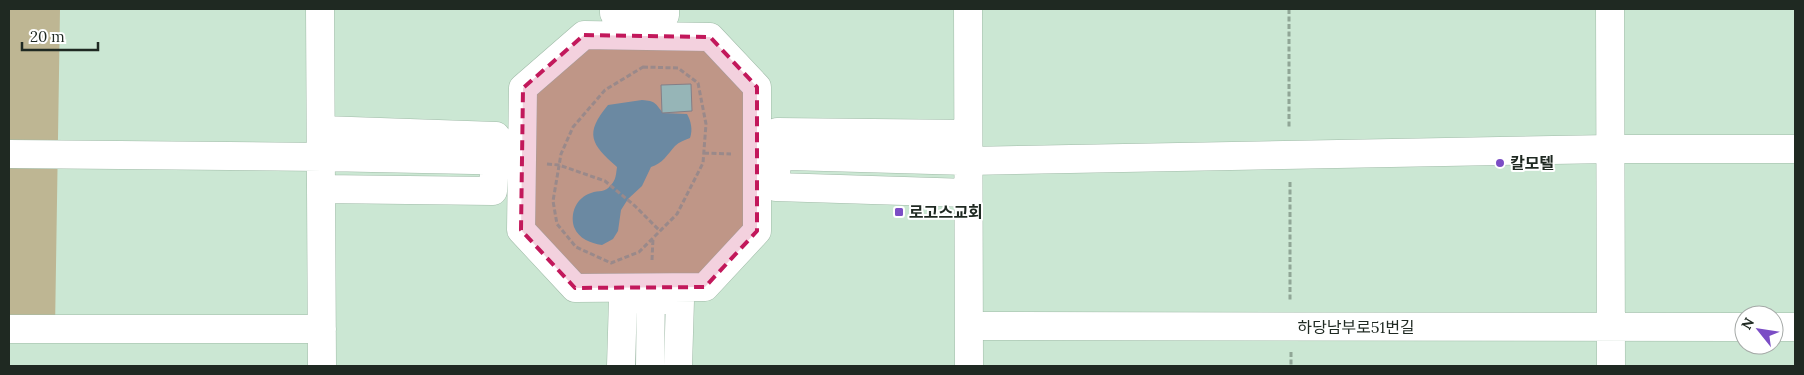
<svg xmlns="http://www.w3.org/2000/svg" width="1804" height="375" viewBox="0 0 1804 375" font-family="Lora,'Noto Sans KR',serif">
  <rect width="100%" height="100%" fill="#cbe7d3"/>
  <!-- green -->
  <path fill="#beb693" d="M 9,9 L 60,9 L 55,329 L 9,329 Z
    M 585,45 L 710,49 L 748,89 L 748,227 L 700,276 L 581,275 L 534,227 L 534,89 Z"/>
  <!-- water -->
  <path fill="#56a5b5" d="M 642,100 C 656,101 655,103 663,113 L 687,114 C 691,121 693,130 690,138 C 685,140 679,142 675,146 C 668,154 662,164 651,167 L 642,186 L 628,199 L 621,210 L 618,231 L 613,239 L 602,245 C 590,243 579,239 574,227 C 570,213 576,198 591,193 C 599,190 605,193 611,185 C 616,180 616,174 617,167 C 591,144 584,134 608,105 Z"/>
  <!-- building -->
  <path fill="#8bdccf" stroke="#759892" d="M 691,84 L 692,111 L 662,113 L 661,85 Z"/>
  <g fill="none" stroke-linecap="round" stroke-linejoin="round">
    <!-- minor casing -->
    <g stroke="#a0bba8" stroke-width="29">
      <path id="minor" d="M 320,9 L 322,366
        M 614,9 L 614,13 L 665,15 L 665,9
        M 968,9 L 969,366
        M 1610,9 L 1611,366
        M 584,35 L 710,37 L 757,87 L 757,231 L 705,287 L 575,288 L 521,230 L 523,88 Z
        M 322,130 L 496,136 L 493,191 L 322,189
        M 968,134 L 777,132 L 776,187 L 968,193
        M 9,154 L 322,157 L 522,161
        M 757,155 L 968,161 L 1610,149 L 1795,149
        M 969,326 L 1744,327
        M 1774,327 L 1795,327
        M 9,329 L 322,329
        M 621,366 L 623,299 L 680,300 L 678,366
        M 650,366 L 651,288"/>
    </g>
    <!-- path -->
    <path stroke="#90a696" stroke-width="3" stroke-dasharray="5 2.5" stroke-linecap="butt" d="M 1289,9 L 1289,128
      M 643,67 L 678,68 L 698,83 L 706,124 L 703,163 L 677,214 L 639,252 L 611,263 L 576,247 L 557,224 L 553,201 L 561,154 L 573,127 L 605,90 Z
      M 704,153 L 731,154
      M 547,164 L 559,165 L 605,181 L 635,206 L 660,231
      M 1290,182 L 1290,301
      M 652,260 L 653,238
      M 1291,352 L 1291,366"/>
    <!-- minor -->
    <use href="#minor" stroke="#fff" stroke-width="28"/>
  </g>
  <!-- marked area -->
  <path fill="#c2185b" fill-opacity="0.2" stroke="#c2185b" stroke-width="4" stroke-dasharray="10 6" stroke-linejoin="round" d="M 584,35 L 710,37 L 757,87 L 757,231 L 705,287 L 575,288 L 521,230 L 523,88 Z"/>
  <!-- markers -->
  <g fill="#7b4dc5" stroke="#fff" stroke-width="2">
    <circle cx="1500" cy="163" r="5"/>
    <rect x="894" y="207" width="10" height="10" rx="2.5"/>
  </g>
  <g text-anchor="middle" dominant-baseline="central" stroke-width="4" stroke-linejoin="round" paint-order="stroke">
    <!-- poi labels -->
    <g font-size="16" font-weight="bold" fill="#1f2922" stroke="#fff" text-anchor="start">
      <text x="1510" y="163">칼모텔</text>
      <text x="909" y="212">로고스교회</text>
    </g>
    <!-- street labels -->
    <g font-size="16" fill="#1f2922" stroke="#fff">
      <text x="1356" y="327">하당남부로51번길</text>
    </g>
  </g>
  <!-- border -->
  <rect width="1804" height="375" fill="none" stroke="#1f2922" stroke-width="20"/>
  <!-- north arrow -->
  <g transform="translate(1759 330) rotate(300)"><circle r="24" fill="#ffffff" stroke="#a5a9a7"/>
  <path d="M0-4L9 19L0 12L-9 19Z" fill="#7b4dc5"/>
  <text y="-8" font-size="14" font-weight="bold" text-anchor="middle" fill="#1f2922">N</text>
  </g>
  <!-- scale -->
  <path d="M22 42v8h76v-8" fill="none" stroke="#1f2922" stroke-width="2.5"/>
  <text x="30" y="42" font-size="15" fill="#1f2922" stroke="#ffffff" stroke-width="4" paint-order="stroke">20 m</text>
</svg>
